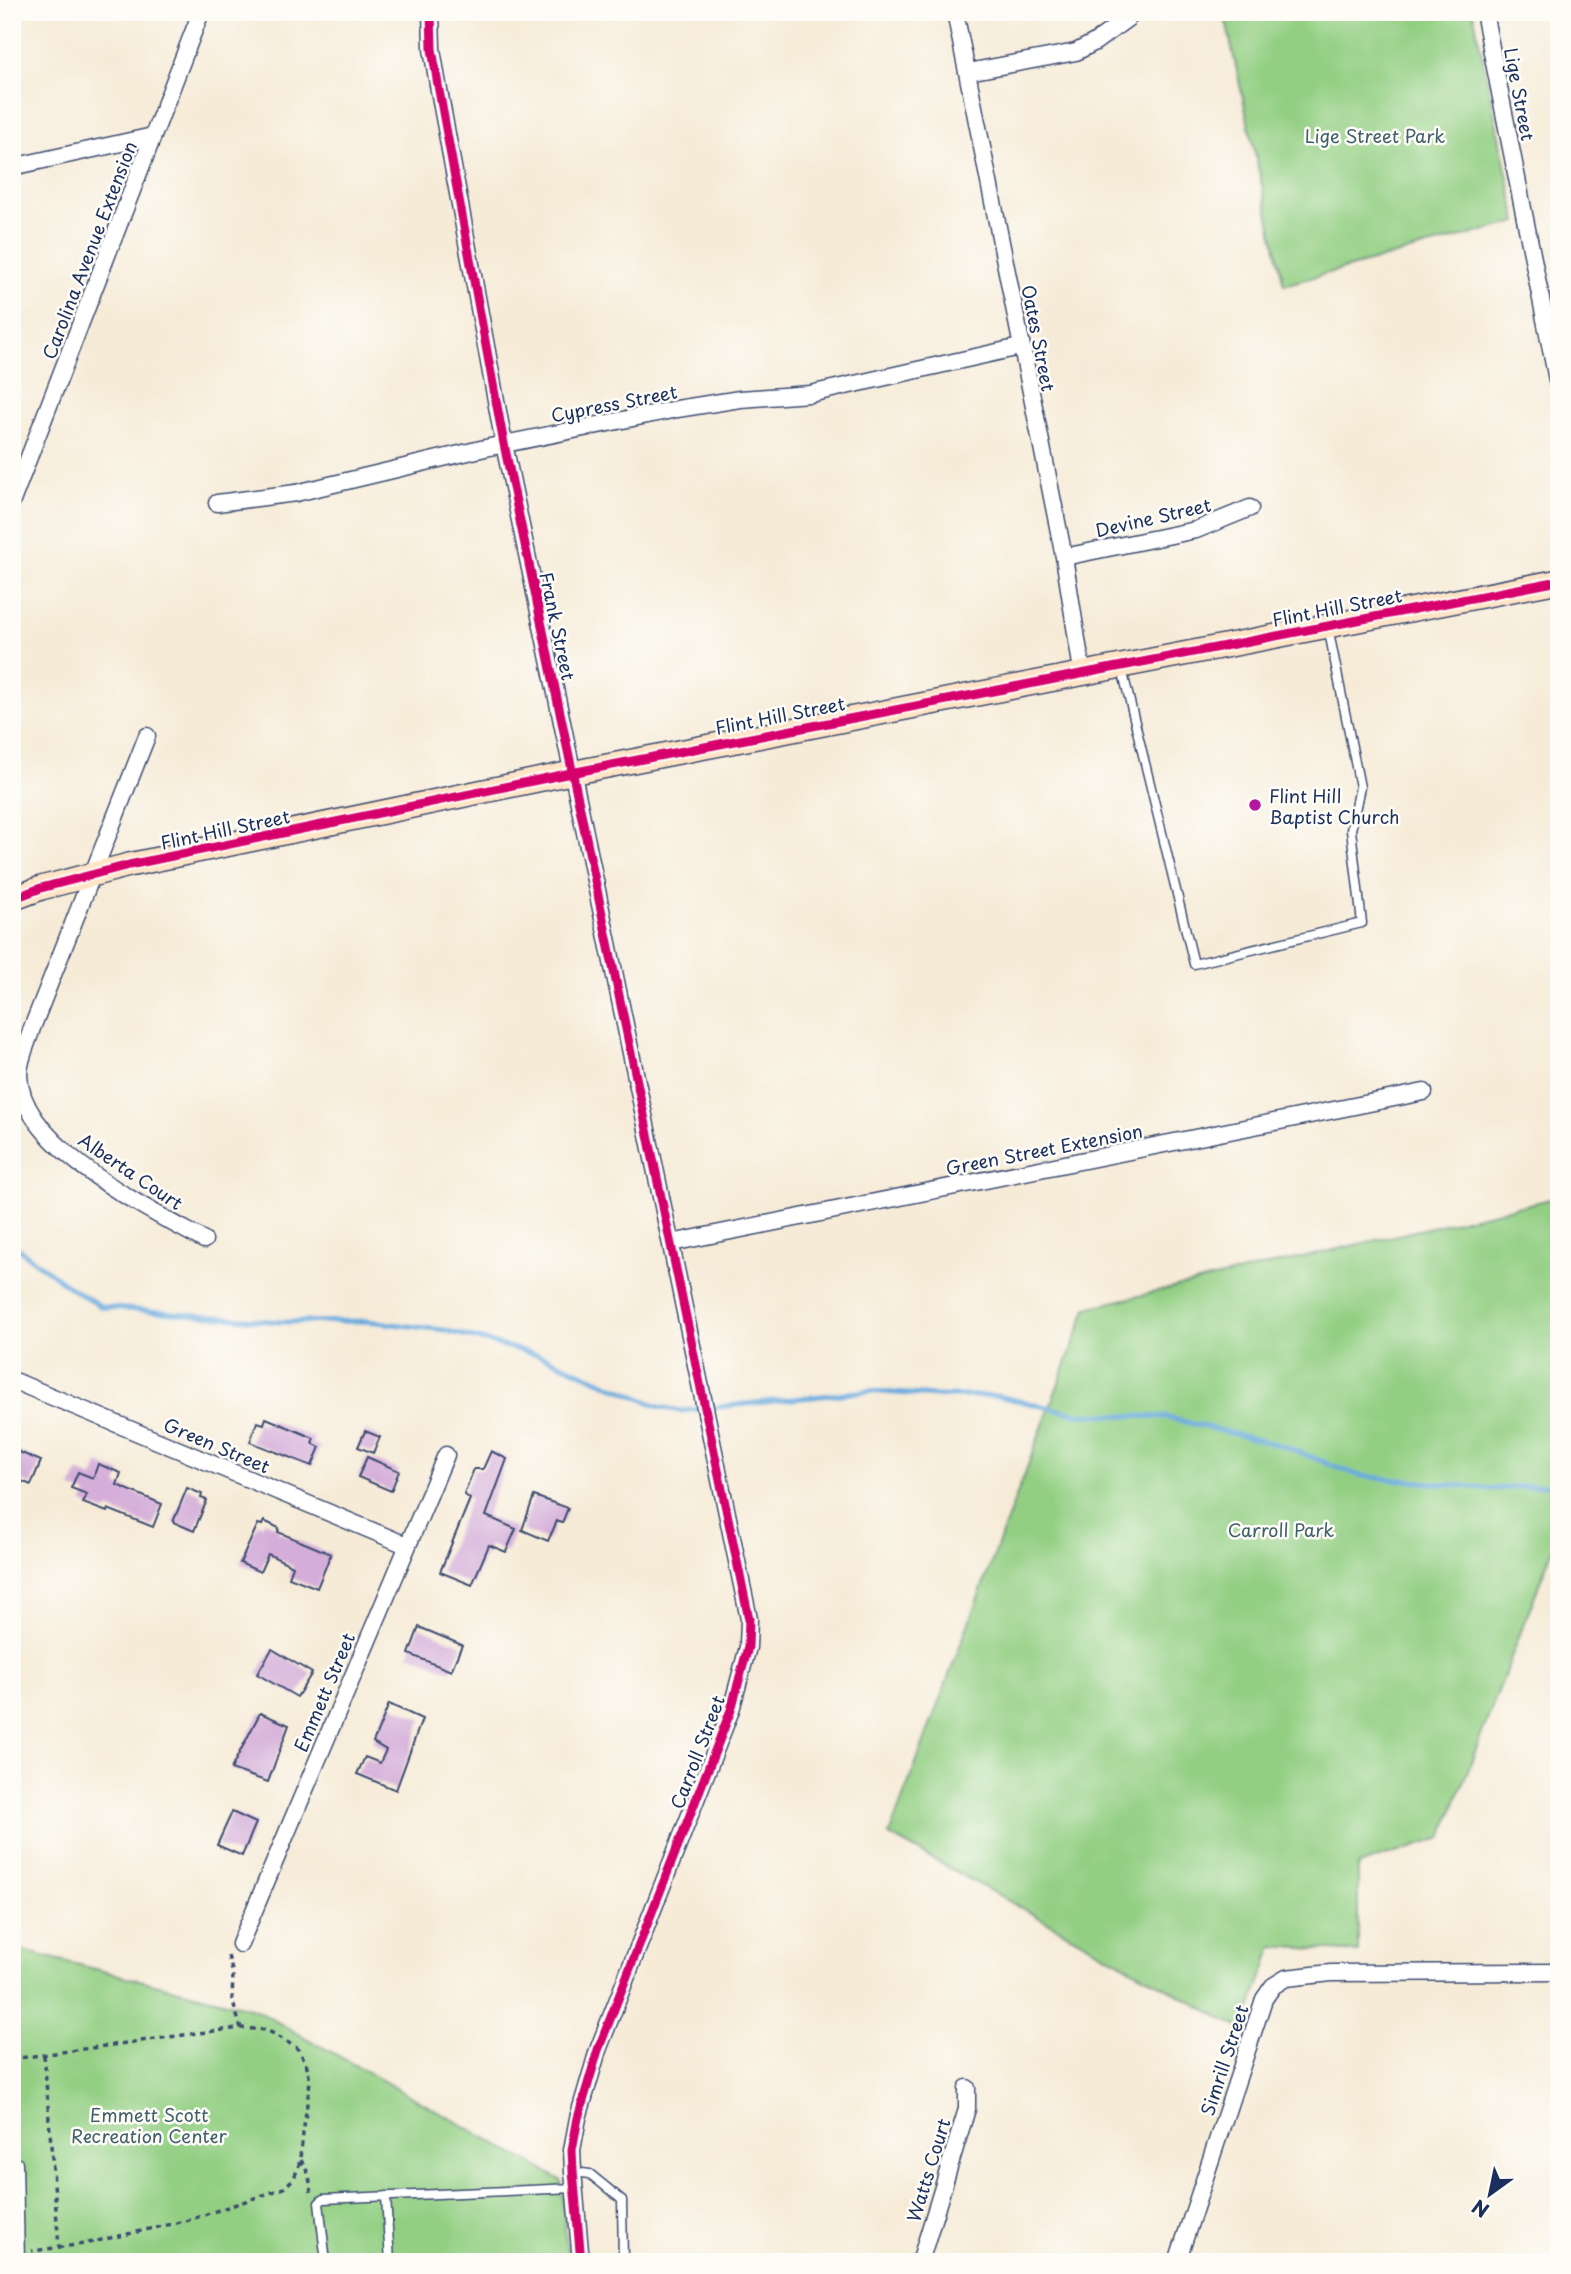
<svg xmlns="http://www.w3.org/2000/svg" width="1571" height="2274" viewBox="0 0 1571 2274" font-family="'Playpen Sans',sans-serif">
  <rect width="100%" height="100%" fill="#fdfcf7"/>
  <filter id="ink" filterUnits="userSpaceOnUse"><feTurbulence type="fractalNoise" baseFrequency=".0143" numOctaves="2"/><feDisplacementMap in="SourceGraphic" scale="14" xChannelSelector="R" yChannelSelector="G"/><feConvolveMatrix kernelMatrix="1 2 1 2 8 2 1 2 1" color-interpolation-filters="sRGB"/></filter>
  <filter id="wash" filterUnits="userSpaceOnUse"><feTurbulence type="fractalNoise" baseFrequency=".00686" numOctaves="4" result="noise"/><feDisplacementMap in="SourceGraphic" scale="28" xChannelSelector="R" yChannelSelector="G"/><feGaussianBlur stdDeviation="1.57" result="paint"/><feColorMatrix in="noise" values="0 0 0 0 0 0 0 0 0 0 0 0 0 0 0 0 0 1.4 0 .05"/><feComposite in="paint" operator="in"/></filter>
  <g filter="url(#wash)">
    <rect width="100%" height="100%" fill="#f6ebd7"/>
    <!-- green -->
    <path fill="#93cf83" stroke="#577f70" stroke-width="2" d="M 1224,12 L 1473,12 L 1517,222 L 1284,285 Z
      M 1559,1197 L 1559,1532 L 1442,1838 L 1358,1865 L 1358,1952 L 1273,1946 L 1243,2030 L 889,1835 L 1087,1308 Z
      M 12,1948 L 254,2009 L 561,2180 L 568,2262 L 12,2262 Z"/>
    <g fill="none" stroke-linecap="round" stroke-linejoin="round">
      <!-- stream -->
      <path stroke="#6aabde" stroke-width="5" d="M 12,1244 L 72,1289 L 102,1307 L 281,1322 L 367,1321 L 444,1330 L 545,1357 L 660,1407 L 681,1411 L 868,1391 L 936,1396 L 997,1396 L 1078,1414 L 1165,1417 L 1283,1446 L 1360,1476 L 1493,1489 L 1559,1484"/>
    </g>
    <g id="blocks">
      <!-- building -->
      <path fill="#d4add9" d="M 266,1418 L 314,1438 L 312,1443 L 320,1447 L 312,1466 L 250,1442 L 257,1422 L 264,1424 Z
        M 365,1431 L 380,1437 L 373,1453 L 358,1447 Z
        M 12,1449 L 41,1461 L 31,1485 L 12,1477 Z
        M 491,1451 L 507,1459 L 486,1516 L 516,1529 L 506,1552 L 489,1545 L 472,1585 L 440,1572 L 470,1499 L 464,1494 L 474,1469 L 483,1469 Z
        M 367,1457 L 399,1471 L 391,1491 L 358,1477 Z
        M 98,1464 L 121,1473 L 117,1485 L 162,1504 L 153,1527 L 108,1509 L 107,1512 L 83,1503 L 87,1494 L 71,1488 L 78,1472 L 93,1478 Z
        M 187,1488 L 202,1494 L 201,1498 L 207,1500 L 194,1531 L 173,1522 Z
        M 534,1496 L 568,1508 L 562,1523 L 557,1521 L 548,1541 L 522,1530 Z
        M 264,1521 L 279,1528 L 278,1532 L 331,1554 L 317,1588 L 289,1577 L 293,1566 L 268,1554 L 260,1572 L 240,1563 L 258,1524 L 262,1525 Z
        M 419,1627 L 462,1645 L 451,1671 L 409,1654 Z
        M 272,1649 L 312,1673 L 297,1697 L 257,1674 Z
        M 389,1704 L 422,1719 L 396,1790 L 357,1774 L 365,1757 L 380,1763 L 386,1750 L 373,1742 Z
        M 260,1713 L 289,1725 L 268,1782 L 231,1769 Z
        M 232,1812 L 256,1823 L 242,1856 L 217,1845 Z"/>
    </g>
  </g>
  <g filter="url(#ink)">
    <use href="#blocks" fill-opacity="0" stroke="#3c4b70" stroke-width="2"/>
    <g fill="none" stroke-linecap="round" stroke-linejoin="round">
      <!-- lane casing -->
      <g stroke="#3c4b70" stroke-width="11">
        <path id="lane" d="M 1122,669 L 1194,964 L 1362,923 L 1351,830 L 1360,787 L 1328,627
          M 18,2163 L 20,2262
          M 574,2172 L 590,2174 L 622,2200 L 623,2262
          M 386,2196 L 390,2262
          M 326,2262 L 319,2203 L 323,2199 L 574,2188"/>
      </g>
      <!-- street casing -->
      <g stroke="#3c4b70" stroke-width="19">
        <path id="street" d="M 431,12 L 432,49 L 438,85 L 504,444 L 749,1619 L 748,1647 L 731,1710 L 598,2050 L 578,2118 L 572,2150 L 573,2171 L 581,2262
          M 955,12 L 1064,557 L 1082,671
          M 1484,12 L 1559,390
          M 968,72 L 1076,52 L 1095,42 L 1128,18
          M 12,167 L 153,136
          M 12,501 L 201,12
          M 217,503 L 296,493 L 485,448 L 677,409 L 740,399 L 810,394 L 1020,347
          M 1064,557 L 1196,530 L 1250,508
          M 147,736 L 32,1028 C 28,1042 19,1059 19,1074 C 19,1146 150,1210 204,1240
          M 671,1243 L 1424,1092
          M 12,1380 L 406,1545
          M 240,1944 L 446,1455
          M 920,2262 L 967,2109 L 967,2088
          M 1177,2262 L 1264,1999 L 1273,1986 L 1286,1978 L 1331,1973 L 1559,1972"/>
      </g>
      <!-- secondary casing -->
      <g stroke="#3c4b70" stroke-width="26">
        <path id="secondary" d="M 12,899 L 41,888 L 129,865 L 571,773 L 1559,581"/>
      </g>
      <!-- path -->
      <path stroke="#3c4b70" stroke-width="3.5" stroke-dasharray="5 5" stroke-linecap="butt" d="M 228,1956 L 233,1974 L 232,2000 L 241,2028
        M 44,2055 L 59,2247
        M 12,2059 L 198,2033 L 241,2028 L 267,2030 L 297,2048 L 306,2062 L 310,2081 L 299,2165 L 294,2178 L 284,2188 L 189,2220 L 84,2244 L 32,2251
        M 301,2160 L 309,2175 L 311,2192"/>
      <!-- lane -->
      <use href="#lane" stroke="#fff" stroke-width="8"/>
      <!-- street -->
      <use href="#street" stroke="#fff" stroke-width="16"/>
      <!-- secondary -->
      <use href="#secondary" stroke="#ffe4c6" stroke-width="23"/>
      <!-- cycleway casing -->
      <g stroke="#fdfcf7" stroke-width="13">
        <path id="cycleway" d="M 431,12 L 432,49 L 438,85 L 504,444 L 749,1619 L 748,1647 L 731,1710 L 598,2050 L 578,2118 L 572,2150 L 573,2171 L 581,2262
          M 12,899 L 41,888 L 129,865 L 571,773 L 1559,581"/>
      </g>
      <!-- cycleway -->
      <use href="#cycleway" stroke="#d6006c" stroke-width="9"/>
    </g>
  </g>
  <!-- markers -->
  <circle fill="#b5179e" stroke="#fdfcf7" stroke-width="2.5" cx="1255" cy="805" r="7"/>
  <g text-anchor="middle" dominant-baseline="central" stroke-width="5" stroke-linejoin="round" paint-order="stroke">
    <!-- street labels -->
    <g font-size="18" fill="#1b2f5e" stroke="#fdfcf7">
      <text transform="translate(1520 94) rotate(79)">Lige Street</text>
      <text transform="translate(89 250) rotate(-69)">Carolina Avenue Extension</text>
      <text transform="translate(1039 338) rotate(79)">Oates Street</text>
      <text transform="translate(614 403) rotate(-11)">Cypress Street</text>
      <text transform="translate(1153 517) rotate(-13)">Devine Street</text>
      <text transform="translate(1337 607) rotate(-11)">Flint Hill Street</text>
      <text transform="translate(558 626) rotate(78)">Frank Street</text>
      <text transform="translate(780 715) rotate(-11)">Flint Hill Street</text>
      <text transform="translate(225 829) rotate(-12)">Flint Hill Street</text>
      <text transform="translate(1044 1149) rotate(-11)">Green Street Extension</text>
      <text transform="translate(131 1171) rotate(34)">Alberta Court</text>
      <text transform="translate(217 1445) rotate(23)">Green Street</text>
      <text transform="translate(324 1692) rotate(-67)">Emmett Street</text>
      <text transform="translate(697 1752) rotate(-69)">Carroll Street</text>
      <text transform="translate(1224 2060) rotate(-72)">Simrill Street</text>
      <text transform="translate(928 2170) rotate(-73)">Watts Court</text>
    </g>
    <!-- park labels -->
    <g font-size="18" fill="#3f5f69" stroke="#fdfcf7">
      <text x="1375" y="135">Lige Street Park</text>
      <text x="1281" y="1529">Carroll Park</text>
      <text x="149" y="2114">Emmett Scott<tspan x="149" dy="21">Recreation Center</tspan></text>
    </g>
    <!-- poi labels -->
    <g font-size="18" fill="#1b2f5e" stroke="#fdfcf7" text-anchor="start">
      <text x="1269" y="795">Flint Hill<tspan x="1269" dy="21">Baptist Church</tspan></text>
    </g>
  </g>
  <!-- margin -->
  <rect width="1571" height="2274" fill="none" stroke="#fdfcf7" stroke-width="42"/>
  <!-- north arrow -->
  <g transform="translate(1490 2194) rotate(213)" stroke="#fdfcf7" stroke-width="5" paint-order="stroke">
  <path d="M0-5L12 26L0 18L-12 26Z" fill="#1b2f5e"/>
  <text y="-10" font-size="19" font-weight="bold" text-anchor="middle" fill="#1b2f5e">N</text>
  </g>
</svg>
